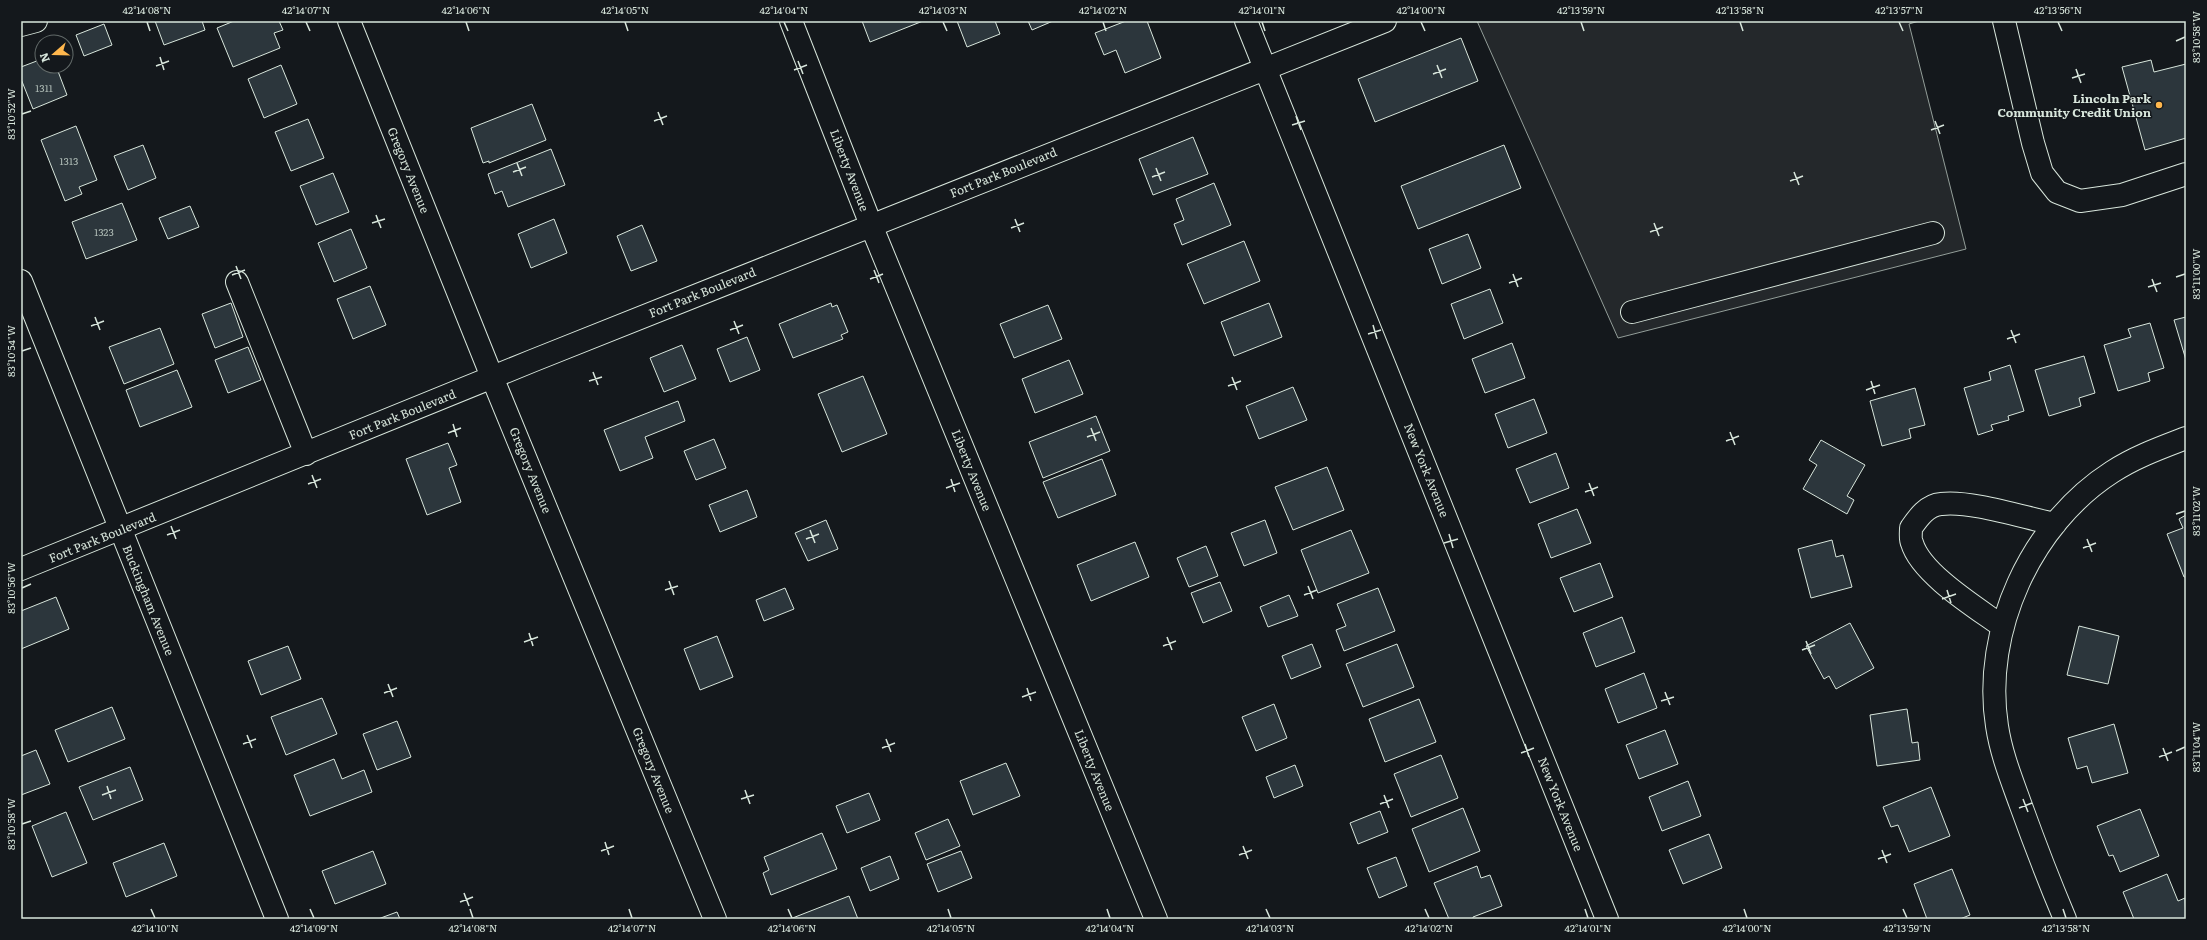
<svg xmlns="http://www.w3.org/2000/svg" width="2207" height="940" viewBox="0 0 2207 940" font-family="Literata,serif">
  <rect width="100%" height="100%" fill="#14181c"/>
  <!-- parking -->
  <path fill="#24282b" stroke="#939e99" d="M 1477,21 L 1919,21 L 1909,24 L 1966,249 L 1618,338 Z"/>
  <!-- building -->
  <path fill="#2c363c" stroke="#d8e6dc" d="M 155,21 L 202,21 L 205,30 L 164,45 Z
    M 234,21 L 279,21 L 283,30 L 274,33 L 280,48 L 233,67 L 217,28 Z
    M 862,21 L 923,21 L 870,42 Z
    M 957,21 L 995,21 L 1000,34 L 967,47 Z
    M 1028,21 L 1053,21 L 1032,30 Z
    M 1126,21 L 1147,21 L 1161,58 L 1125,73 L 1116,50 L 1104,55 L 1095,33 Z
    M 104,24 L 112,45 L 84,56 L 76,35 Z
    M 1461,38 L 1478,81 L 1375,122 L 1358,79 Z
    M 42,59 L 42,66 L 56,66 L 67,95 L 33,109 L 21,79 L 21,67 Z
    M 2151,60 L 2154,72 L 2186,64 L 2186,138 L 2145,150 L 2122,67 Z
    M 281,65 L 297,104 L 264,118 L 248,79 Z
    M 532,104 L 546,140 L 489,163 L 489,161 L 483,163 L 471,128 Z
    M 308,119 L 324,158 L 291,171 L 275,132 Z
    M 76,126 L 97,180 L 79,187 L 82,194 L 65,201 L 41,140 Z
    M 1193,137 L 1208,174 L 1153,195 L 1139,159 Z
    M 143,145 L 156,178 L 128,190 L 114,156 Z
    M 1504,145 L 1521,188 L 1418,229 L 1401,186 Z
    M 551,149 L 565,185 L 508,207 L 502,191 L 495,194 L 488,174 Z
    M 333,173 L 349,212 L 316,225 L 300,186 Z
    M 1214,183 L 1231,225 L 1182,245 L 1174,224 L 1184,220 L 1176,199 Z
    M 122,203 L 137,240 L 86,259 L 72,222 Z
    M 190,206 L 199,227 L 168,239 L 159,218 Z
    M 554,219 L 567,253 L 531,268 L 518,234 Z
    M 642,225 L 657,261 L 631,271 L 617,236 Z
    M 351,229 L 367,268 L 334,282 L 318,243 Z
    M 1468,234 L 1481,268 L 1442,284 L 1429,249 Z
    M 1244,241 L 1260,281 L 1204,304 L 1187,264 Z
    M 370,286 L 386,325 L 353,339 L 337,299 Z
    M 1490,289 L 1503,323 L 1464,339 L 1451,304 Z
    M 231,303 L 243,337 L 215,348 L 202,314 Z
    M 831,303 L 832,307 L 837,305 L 848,332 L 841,335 L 843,339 L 793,358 L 779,324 Z
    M 1269,303 L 1282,337 L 1234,356 L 1221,322 Z
    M 1048,305 L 1062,339 L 1014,358 L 1000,324 Z
    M 2186,317 L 2186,360 L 2174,320 Z
    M 2150,323 L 2164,368 L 2148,373 L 2150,381 L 2118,391 L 2104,345 L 2131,337 L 2128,329 Z
    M 160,328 L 174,364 L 124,384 L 109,347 Z
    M 747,337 L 760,370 L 730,382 L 717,349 Z
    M 1512,343 L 1525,378 L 1485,393 L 1472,359 Z
    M 682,345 L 696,379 L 664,392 L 650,358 Z
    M 248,347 L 261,380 L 228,393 L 215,360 Z
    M 2084,356 L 2095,393 L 2079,398 L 2081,406 L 2049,416 L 2035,370 Z
    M 1069,360 L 1083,394 L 1035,413 L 1022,379 Z
    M 2010,365 L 2024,411 L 2008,416 L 2009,420 L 1991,425 L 1993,430 L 1978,435 L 1964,388 L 1991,380 L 1989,372 Z
    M 177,370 L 192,407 L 140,427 L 126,390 Z
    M 863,376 L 887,434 L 842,452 L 818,394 Z
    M 1293,387 L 1307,420 L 1259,439 L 1246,406 Z
    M 1915,388 L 1925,425 L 1909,429 L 1911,438 L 1882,446 L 1870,401 Z
    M 1534,399 L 1547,433 L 1508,448 L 1495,414 Z
    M 678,401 L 685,421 L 645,437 L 653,458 L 620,471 L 604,430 Z
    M 1096,416 L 1110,451 L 1043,478 L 1029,442 Z
    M 714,439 L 726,468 L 696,480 L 684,451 Z
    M 1821,440 L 1865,465 L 1847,496 L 1854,500 L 1847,514 L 1803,489 L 1817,465 L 1809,460 Z
    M 448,443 L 457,465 L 449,468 L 461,502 L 427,515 L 406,459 Z
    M 1556,453 L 1569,488 L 1530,503 L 1516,469 Z
    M 1102,459 L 1116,495 L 1058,518 L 1043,482 Z
    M 1327,467 L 1344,510 L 1293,530 L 1275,487 Z
    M 747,490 L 757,517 L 720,532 L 709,505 Z
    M 1577,509 L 1591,543 L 1551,558 L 1538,524 Z
    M 2186,515 L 2186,577 L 2184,577 L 2167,534 L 2183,528 L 2179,519 Z
    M 826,520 L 838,549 L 808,561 L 795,533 Z
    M 1265,520 L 1277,553 L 1244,566 L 1231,533 Z
    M 1351,530 L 1369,573 L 1318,593 L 1301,550 Z
    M 1832,540 L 1836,557 L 1843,555 L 1852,587 L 1811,598 L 1798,549 Z
    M 1135,542 L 1149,577 L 1091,601 L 1077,565 Z
    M 1206,546 L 1218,576 L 1189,587 L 1177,558 Z
    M 1600,563 L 1613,597 L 1574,612 L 1560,578 Z
    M 1220,582 L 1232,611 L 1203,623 L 1191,593 Z
    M 785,588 L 794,609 L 764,621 L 756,600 Z
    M 1378,588 L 1395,631 L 1344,651 L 1336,630 L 1346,626 L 1337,604 Z
    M 1289,595 L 1298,616 L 1268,627 L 1260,607 Z
    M 56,597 L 69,629 L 21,649 L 21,611 Z
    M 1622,617 L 1635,652 L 1596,667 L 1583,633 Z
    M 1850,623 L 1874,668 L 1836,689 L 1829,676 L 1824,679 L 1806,646 Z
    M 2079,626 L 2119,636 L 2108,684 L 2067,675 Z
    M 717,636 L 733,677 L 700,690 L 684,649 Z
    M 1312,644 L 1321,667 L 1291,679 L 1282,656 Z
    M 1397,644 L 1414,687 L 1363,707 L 1346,664 Z
    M 288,646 L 301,679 L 261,695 L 248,661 Z
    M 1644,673 L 1657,708 L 1618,723 L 1605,689 Z
    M 322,698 L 337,734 L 286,755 L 271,717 Z
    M 1419,699 L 1436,742 L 1385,762 L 1369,719 Z
    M 1274,704 L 1287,738 L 1256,751 L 1242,717 Z
    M 112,707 L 125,739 L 68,762 L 55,730 Z
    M 1907,709 L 1912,743 L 1918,742 L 1920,760 L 1877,766 L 1870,715 Z
    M 397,721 L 411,757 L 377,770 L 363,734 Z
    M 2114,724 L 2128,773 L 2092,783 L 2087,766 L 2077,769 L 2068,738 Z
    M 1665,730 L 1678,764 L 1639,779 L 1626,745 Z
    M 36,750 L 50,784 L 21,795 L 21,756 Z
    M 1441,755 L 1458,798 L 1411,817 L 1394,774 Z
    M 334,759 L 342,779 L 364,770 L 372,792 L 310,816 L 294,775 Z
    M 1006,763 L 1020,796 L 973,815 L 960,781 Z
    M 1295,765 L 1303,786 L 1274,798 L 1266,777 Z
    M 130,767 L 143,800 L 93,820 L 79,787 Z
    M 1688,781 L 1701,816 L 1662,831 L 1649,797 Z
    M 1931,787 L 1950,836 L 1909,852 L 1898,825 L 1891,827 L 1883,807 Z
    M 869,793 L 880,820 L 847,833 L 836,806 Z
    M 1463,808 L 1480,851 L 1429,872 L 1412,829 Z
    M 2140,809 L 2159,856 L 2120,872 L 2113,855 L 2109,856 L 2097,826 Z
    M 1380,811 L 1388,832 L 1358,844 L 1350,823 Z
    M 66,812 L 87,863 L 52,877 L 32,826 Z
    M 948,819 L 960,846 L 926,860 L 915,833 Z
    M 822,833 L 837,869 L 771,895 L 763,873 L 769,870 L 764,857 Z
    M 1709,834 L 1722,868 L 1683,884 L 1669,850 Z
    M 164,843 L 177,876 L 126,897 L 113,863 Z
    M 373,851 L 386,884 L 335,904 L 322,871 Z
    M 961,851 L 972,878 L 938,892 L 927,864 Z
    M 890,856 L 899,879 L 870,891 L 861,868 Z
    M 1396,857 L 1407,886 L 1379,898 L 1367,868 Z
    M 1477,866 L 1481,878 L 1490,875 L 1502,906 L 1473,917 L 1473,919 L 1449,919 L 1434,883 Z
    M 1952,869 L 1970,915 L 1960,919 L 1927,919 L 1914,884 Z
    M 2167,874 L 2178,901 L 2185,898 L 2186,919 L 2134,919 L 2123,892 Z
    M 849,896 L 858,919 L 790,919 Z
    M 397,912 L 400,919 L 378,919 Z"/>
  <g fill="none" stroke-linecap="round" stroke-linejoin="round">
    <!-- minor casing -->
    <g stroke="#d8e6dc" stroke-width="24">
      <path id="minor" d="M 349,21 L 492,377 L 715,919
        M 791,21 L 871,225 L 1156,919
        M 1246,21 L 1607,919
        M 2004,21 L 2033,143 L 2042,173 L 2057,192 L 2080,201 L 2122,195 L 2186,174
        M 21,25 L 36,21
        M 21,281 L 277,919
        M 237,282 L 306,454
        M 1632,312 L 1933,233
        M 21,569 L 532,361 L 1385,21
        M 2003,627 C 1977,608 1921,574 1912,543 C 1910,539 1911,533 1911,528 C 1918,518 1927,505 1941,504 C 1970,500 2025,518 2055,524
        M 2065,919 C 2049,881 2034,842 2020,803 C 2011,778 2001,753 1997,726 C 1982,631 2031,524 2112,472 C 2135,457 2160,448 2186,438"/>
    </g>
    <!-- minor -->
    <use href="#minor" stroke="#14181c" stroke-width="22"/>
  </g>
  <!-- ticks -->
  <path fill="none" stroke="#d8e6dc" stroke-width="1.5" d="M 147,22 L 150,31M 306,22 L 310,31M 466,22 L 469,31M 625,22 L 628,31M 784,22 L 788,31M 943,22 L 947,31M 1103,22 L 1106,31M 1262,22 L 1265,31M 1421,22 L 1425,31M 1581,22 L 1584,31M 1740,22 L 1743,31M 1899,22 L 1903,31M 2058,22 L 2062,31M 2176,41 L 2185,37M 160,57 L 164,70M 798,61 L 803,74M 1437,65 L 1442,78M 156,66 L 169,61M 2076,69 L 2081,83M 794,70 L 807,65M 1433,74 L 1446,69M 2072,78 L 2085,74M 658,112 L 663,125M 22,114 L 31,111M 1296,116 L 1301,130M 654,121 L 667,116M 1935,121 L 1940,134M 1292,125 L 1305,121M 1931,130 L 1944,125M 517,163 L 522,176M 1156,168 L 1161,181M 513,172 L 526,167M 1794,172 L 1799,185M 1152,177 L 1165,172M 1790,181 L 1803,176M 376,215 L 381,228M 1015,219 L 1020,232M 372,223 L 385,219M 1654,223 L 1659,236M 1011,228 L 1024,223M 1650,232 L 1663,227M 236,266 L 241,279M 874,270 L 879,283M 1513,274 L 1518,287M 232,275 L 245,270M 2176,277 L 2185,274M 870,279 L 883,274M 2152,279 L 2157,292M 1509,283 L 1522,278M 2148,287 L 2161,283M 95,317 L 100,330M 734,321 L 739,334M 1373,325 L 1377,339M 91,326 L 104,321M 730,330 L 743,325M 2011,330 L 2016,343M 1368,334 L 1381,330M 2007,339 L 2020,334M 22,351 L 31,348M 593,372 L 598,385M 1232,377 L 1237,390M 589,381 L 602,377M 1871,381 L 1875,394M 1228,386 L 1241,381M 1866,390 L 1880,385M 453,424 L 457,437M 1091,428 L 1096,441M 1730,432 L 1735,445M 448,433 L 461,428M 1087,437 L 1100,432M 1726,441 L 1739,436M 312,475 L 317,488M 951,479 L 955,492M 1589,483 L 1594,496M 308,484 L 321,479M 946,488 L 960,483M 1585,492 L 1598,487M 2176,514 L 2185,511M 171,526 L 176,539M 810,530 L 815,543M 1449,534 L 1453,548M 167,535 L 180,530M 806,539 L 819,534M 2087,539 L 2092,552M 1444,543 L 1458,539M 2083,548 L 2096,543M 669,581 L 674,595M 1308,586 L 1313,599M 22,588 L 31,584M 665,590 L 678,586M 1947,590 L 1951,603M 1304,595 L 1317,590M 1942,599 L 1956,594M 529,633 L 533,646M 1167,637 L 1172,650M 1806,641 L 1811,654M 524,642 L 538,637M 1163,646 L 1176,641M 1802,650 L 1815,645M 388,684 L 393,697M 1027,688 L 1031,701M 1665,692 L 1670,705M 384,693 L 397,688M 1022,697 L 1036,692M 1661,701 L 1674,697M 247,735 L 252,748M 886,739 L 891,752M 243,744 L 256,739M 1525,744 L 1529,757M 882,748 L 895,743M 2163,748 L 2168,761M 2176,751 L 2185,747M 1521,753 L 1534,748M 2159,757 L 2172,752M 107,786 L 111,799M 745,790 L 750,804M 102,795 L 116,790M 1384,795 L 1389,808M 741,799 L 754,795M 2023,799 L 2028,812M 1380,804 L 1393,799M 2019,808 L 2032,803M 22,824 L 31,821M 605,842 L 609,855M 1243,846 L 1248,859M 1882,850 L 1887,863M 601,851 L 614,846M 1239,855 L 1252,850M 1878,859 L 1891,854M 464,893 L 469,906M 460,902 L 473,897M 151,909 L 155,918M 310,909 L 314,918M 470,909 L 473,918M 629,909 L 632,918M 788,909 L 792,918M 948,909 L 951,918M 1107,909 L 1110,918M 1266,909 L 1270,918M 1425,909 L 1429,918M 1585,909 L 1588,918M 1744,909 L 1747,918M 1903,909 L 1907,918M 2063,909 L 2066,918"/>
  <!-- markers -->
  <circle fill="#ffb74d" stroke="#14181c" stroke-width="1.5" cx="2159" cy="105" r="4"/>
  <g text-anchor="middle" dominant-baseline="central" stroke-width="3" stroke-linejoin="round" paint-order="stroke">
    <!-- number labels -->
    <g font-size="10" fill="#adbab4">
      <text x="44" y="87">1311</text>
      <text x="69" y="160">1313</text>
      <text x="104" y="231">1323</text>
    </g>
    <!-- poi labels -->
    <g font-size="12" font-weight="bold" fill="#d8e6dc" stroke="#14181c" text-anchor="end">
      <text x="2151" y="98">Lincoln Park<tspan x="2151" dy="14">Community Credit Union</tspan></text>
    </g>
    <!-- street labels -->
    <g font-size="12" fill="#d8e6dc" stroke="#14181c">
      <text transform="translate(409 170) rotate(68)">Gregory Avenue</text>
      <text transform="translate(850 170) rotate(69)">Liberty Avenue</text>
      <text transform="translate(1003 172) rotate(-22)">Fort Park Boulevard</text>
      <text transform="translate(702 292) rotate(-22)">Fort Park Boulevard</text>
      <text transform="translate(402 414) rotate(-22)">Fort Park Boulevard</text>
      <text transform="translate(531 470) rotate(68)">Gregory Avenue</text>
      <text transform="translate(972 470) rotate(68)">Liberty Avenue</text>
      <text transform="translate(1427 470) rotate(68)">New York Avenue</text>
      <text transform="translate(102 537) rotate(-22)">Fort Park Boulevard</text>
      <text transform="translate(149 600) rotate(68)">Buckingham Avenue</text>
      <text transform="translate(654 770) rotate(68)">Gregory Avenue</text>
      <text transform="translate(1095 770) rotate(68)">Liberty Avenue</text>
      <text transform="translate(1561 804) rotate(68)">New York Avenue</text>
    </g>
  </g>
  <!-- border -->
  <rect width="2207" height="940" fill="none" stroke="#14181c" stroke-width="44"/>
  <!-- north arrow -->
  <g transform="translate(54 54) rotate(250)"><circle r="19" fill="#14181c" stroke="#626a69"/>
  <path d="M0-3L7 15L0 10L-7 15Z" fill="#ffb74d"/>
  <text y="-6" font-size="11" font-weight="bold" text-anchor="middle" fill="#d8e6dc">N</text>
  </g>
  <rect x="22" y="22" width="2163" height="896" fill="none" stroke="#d8e6dc" stroke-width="1.5"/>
  <g font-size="10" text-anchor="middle" fill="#d8e6dc">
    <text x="147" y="14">42°14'08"N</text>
    <text x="306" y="14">42°14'07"N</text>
    <text x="466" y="14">42°14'06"N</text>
    <text x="625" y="14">42°14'05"N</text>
    <text x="784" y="14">42°14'04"N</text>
    <text x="943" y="14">42°14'03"N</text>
    <text x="1103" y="14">42°14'02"N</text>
    <text x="1262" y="14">42°14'01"N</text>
    <text x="1421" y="14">42°14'00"N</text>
    <text x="1581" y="14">42°13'59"N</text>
    <text x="1740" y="14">42°13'58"N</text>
    <text x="1899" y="14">42°13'57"N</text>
    <text x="2058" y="14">42°13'56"N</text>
    <text transform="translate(2196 37) rotate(-90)" y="4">83°10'58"W</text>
    <text transform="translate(11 114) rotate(-90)" y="4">83°10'52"W</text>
    <text transform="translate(2196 274) rotate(-90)" y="4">83°11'00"W</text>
    <text transform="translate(11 351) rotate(-90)" y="4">83°10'54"W</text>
    <text transform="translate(2196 511) rotate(-90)" y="4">83°11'02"W</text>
    <text transform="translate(11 588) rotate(-90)" y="4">83°10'56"W</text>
    <text transform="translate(2196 747) rotate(-90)" y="4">83°11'04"W</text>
    <text transform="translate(11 824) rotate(-90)" y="4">83°10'58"W</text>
    <text x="155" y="932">42°14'10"N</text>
    <text x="314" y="932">42°14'09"N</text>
    <text x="473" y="932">42°14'08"N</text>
    <text x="632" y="932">42°14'07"N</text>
    <text x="792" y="932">42°14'06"N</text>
    <text x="951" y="932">42°14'05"N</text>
    <text x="1110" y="932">42°14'04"N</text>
    <text x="1270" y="932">42°14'03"N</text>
    <text x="1429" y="932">42°14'02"N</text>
    <text x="1588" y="932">42°14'01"N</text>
    <text x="1747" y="932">42°14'00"N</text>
    <text x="1907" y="932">42°13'59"N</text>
    <text x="2066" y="932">42°13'58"N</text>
  </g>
</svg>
